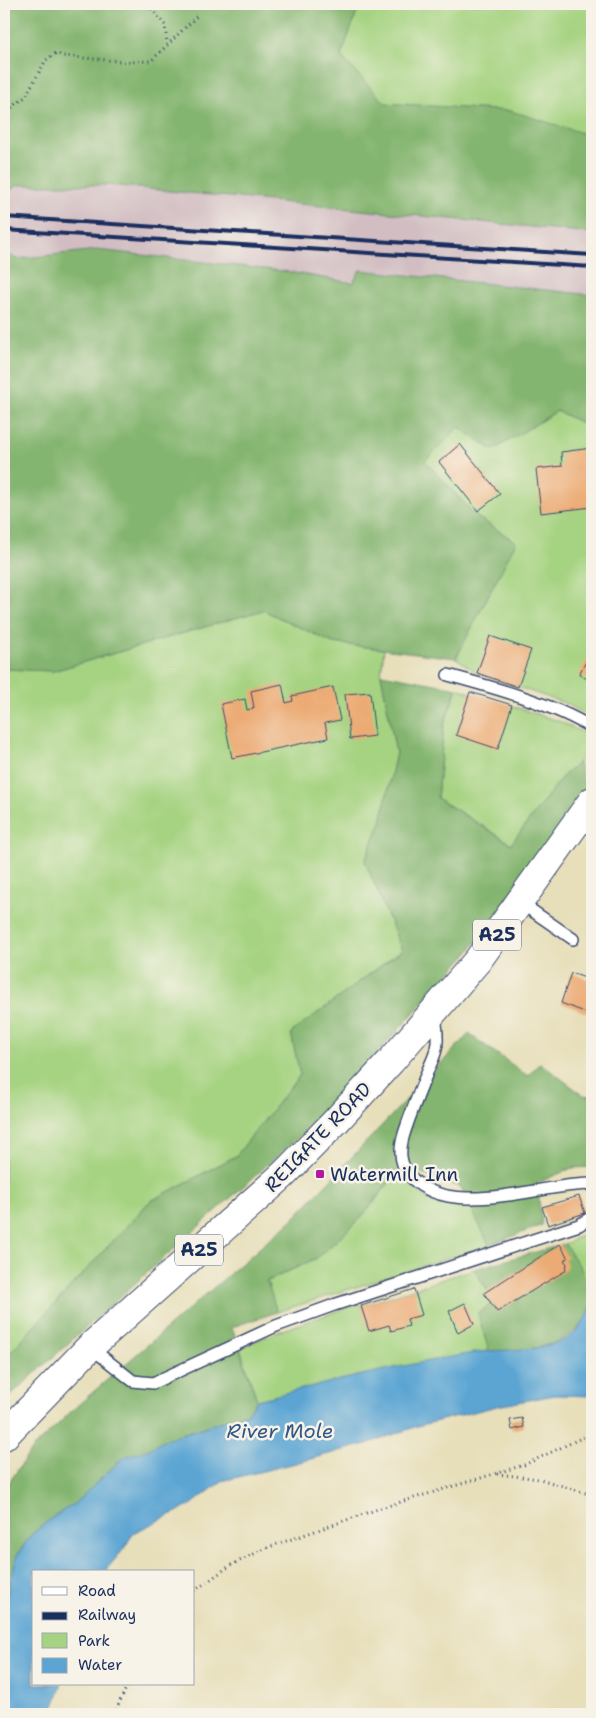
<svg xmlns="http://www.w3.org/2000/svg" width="596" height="1718" viewBox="0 0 596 1718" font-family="'Shantell Sans',sans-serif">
  <rect width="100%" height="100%" fill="#f7f3e8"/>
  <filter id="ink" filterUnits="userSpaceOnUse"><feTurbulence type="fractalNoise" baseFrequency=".02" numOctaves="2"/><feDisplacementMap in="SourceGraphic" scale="10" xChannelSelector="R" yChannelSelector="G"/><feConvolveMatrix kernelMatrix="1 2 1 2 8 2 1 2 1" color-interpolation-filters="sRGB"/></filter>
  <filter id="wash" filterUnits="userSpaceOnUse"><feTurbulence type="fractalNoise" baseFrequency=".0096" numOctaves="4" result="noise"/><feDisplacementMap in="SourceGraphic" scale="20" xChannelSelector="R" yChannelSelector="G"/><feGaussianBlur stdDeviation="1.12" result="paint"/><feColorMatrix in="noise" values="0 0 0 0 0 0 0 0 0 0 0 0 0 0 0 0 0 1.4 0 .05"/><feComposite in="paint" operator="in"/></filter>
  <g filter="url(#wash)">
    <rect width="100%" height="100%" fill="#e7dfba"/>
    <!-- industrial -->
    <path fill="#d2bec2" d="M 592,180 L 592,339 L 16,259 L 4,251 L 4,195 L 18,185 Z"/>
    <!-- green -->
    <path fill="#a6d381" stroke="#608170" d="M 228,4 L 592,4 L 592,180 L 340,138 Z
      M 557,411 L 592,428 L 592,718 L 567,704 L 477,673 L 456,658 L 516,542 L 477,517 L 424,462 L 459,427 L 493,450 Z
      M 263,610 L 333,643 L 384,649 L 381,674 L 396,753 L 381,822 L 365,861 L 402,950 L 291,1033 L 300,1075 L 236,1156 L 149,1202 L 4,1359 L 4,669 L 53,671 Z
      M 457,688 L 561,722 L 592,737 L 579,762 L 562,777 L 512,844 L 437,798 L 444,725 Z
      M 399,1171 C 420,1199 435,1206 470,1205 L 489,1245 L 277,1312 L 266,1282 L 317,1258 L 358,1221 Z
      M 592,1230 L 592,1292 L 565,1244 Z
      M 474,1269 L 494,1301 L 478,1314 L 489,1351 L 257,1400 L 240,1348 L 280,1331 L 358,1304 L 361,1306 Z"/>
    <!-- forest -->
    <path fill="#84b56f" stroke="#507266" d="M 4,4 L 360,4 L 341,56 L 385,103 L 511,111 L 592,136 L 592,233 L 109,185 L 18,185 L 4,195 Z
      M 97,250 L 283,271 L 353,283 L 360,270 L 592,295 L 592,428 L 557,411 L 493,450 L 459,427 L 425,461 L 477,517 L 516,542 L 456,658 L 333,643 L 263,610 L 53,671 L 4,669 L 4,251 L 16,259 Z
      M 381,674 L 457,688 L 444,725 L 437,798 L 511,844 L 562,777 L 579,762 L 586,794 L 467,954 L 314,1123 L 4,1401 L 4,1359 L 149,1202 L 236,1156 L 300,1075 L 291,1033 L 402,950 L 365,861 L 381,822 L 396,753 Z
      M 469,1034 L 528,1076 L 540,1063 L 583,1095 L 592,1096 L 592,1167 L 572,1168 L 537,1183 L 542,1225 L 489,1245 L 461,1187 L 425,1175 L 404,1164 L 358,1221 L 317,1258 L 267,1281 L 277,1312 L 232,1327 L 257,1400 L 248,1413 L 169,1438 L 147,1451 L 124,1457 L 74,1504 L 53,1517 L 32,1534 L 17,1555 L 4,1607 L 4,1490 L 32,1449 L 77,1406 L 292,1220 Z
      M 565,1244 C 573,1257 589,1278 592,1292 C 594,1299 591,1307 588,1314 C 570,1349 524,1351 489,1351 L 478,1314 L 494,1301 L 474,1269 Z"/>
    <!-- water -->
    <path fill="#5ca5d3" stroke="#3c6a98" d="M 592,1306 L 592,1396 L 555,1395 L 497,1406 L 418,1426 L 366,1444 L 292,1464 L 222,1481 L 191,1505 L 133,1533 L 124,1549 L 104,1572 L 34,1572 L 34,1684 L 62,1684 L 51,1714 L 4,1714 L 4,1607 L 17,1555 L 32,1534 L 53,1517 L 74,1504 L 124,1457 L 147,1450 L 169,1438 L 248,1413 L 257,1400 C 329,1382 401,1365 473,1353 C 502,1348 536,1353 564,1340 C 578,1333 585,1320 592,1306 Z"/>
    <g id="blocks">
      <!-- building -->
      <path fill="#ecab75" d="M 460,444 L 500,494 L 478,511 L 439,462 Z
        M 592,448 L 592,507 L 541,513 L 536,469 L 562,466 L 561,452 Z
        M 490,636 L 531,650 L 518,687 L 477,673 Z
        M 592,651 L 592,682 L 579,674 Z
        M 282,684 L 286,703 L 293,701 L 292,696 L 333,687 L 340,720 L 325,723 L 328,738 L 232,758 L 221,704 L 245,699 L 247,710 L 254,708 L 251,691 Z
        M 370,692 L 375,736 L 350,739 L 345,694 Z
        M 470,692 L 512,705 L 498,749 L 456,735 Z
        M 571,973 L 591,980 L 592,977 L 592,1015 L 561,1003 Z
        M 579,1196 L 585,1213 L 548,1225 L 542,1207 Z
        M 560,1244 L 568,1258 L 564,1260 L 567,1264 L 565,1271 L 497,1312 L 484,1293 Z
        M 414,1289 L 422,1315 L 407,1319 L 409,1326 L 391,1331 L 389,1325 L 369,1331 L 361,1306 Z
        M 465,1303 L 474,1324 L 458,1333 L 449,1311 Z
        M 522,1418 L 524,1427 L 512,1430 L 510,1420 Z"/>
    </g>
  </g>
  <g filter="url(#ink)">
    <use href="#blocks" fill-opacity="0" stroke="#3a496c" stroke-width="1"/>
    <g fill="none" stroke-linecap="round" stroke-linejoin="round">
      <!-- lane casing -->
      <g stroke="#3a496c" stroke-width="14">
        <path id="lane" d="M 448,675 C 492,687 554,704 592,728
          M 521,903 L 573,939
          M 435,1015 C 436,1025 439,1039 436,1049 C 435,1056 431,1063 428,1070 C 420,1091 411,1112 404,1134 C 399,1150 399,1164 410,1176 C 449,1221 542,1183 592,1184
          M 90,1347 L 133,1381 L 153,1383 L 276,1326 L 334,1305 L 579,1225 L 592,1217"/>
      </g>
      <!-- primary casing -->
      <g stroke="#3a496c" stroke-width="30">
        <path id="primary" d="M 4,1436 L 90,1347 L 283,1175 L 336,1121 L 391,1061 L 478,960 L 592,801"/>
      </g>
      <!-- path -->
      <path stroke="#3a496c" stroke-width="3" stroke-dasharray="1 4" stroke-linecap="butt" d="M 151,4 L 151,8 L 165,25 L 167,43
        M 4,114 L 25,97 L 46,60 L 56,53 L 63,56 L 128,62 L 151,61 L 199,14
        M 592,752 L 587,759 L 592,765
        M 497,1474 L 540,1479 L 592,1495
        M 194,1591 L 231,1565 L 269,1547 L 381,1508 L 524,1465 L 592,1433
        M 114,1714 L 128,1684"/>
      <!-- lane -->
      <use href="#lane" stroke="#fff" stroke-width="11"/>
      <!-- primary -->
      <use href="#primary" stroke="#fff" stroke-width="28"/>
      <!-- rail -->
      <path stroke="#1b2f5e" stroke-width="4" d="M 4,217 L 592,255
        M 4,230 L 592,267"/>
    </g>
  </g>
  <!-- markers -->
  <rect fill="#b5179e" stroke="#f7f3e8" stroke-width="2" x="315" y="1169" width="10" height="10" rx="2.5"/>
  <g text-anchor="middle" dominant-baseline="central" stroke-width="5" stroke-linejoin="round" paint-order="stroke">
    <!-- shield labels -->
    <g fill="#f7f3e8" stroke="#5d6a87" stroke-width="1">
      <rect x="473" y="919.5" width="48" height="31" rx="4"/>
      <rect x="175" y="1234.5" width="48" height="31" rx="4"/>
    </g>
    <g font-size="18" font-weight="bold" fill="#1b2f5e">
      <text x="497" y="935">A25</text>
      <text x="199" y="1250">A25</text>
    </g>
    <!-- street labels -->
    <g font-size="19" fill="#1b2f5e" stroke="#f7f3e8">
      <text transform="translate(318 1137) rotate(-46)">REIGATE ROAD</text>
    </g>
    <!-- poi labels -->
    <g font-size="19" fill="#1b2f5e" stroke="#f7f3e8" text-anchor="start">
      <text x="330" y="1174">Watermill Inn</text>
    </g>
    <!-- water labels -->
    <g font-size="20" font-style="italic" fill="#325887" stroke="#f7f3e8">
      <text x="280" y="1431">River Mole</text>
    </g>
  </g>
  <!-- margin -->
  <rect width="596" height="1718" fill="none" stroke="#f7f3e8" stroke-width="20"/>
  <!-- legend -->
  <rect x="32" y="1570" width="162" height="115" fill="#f7f3e8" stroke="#9fa5b1"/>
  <rect x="42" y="1587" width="25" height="8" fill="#ffffff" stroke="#9fa5b1"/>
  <text x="78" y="1596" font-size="15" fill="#1b2f5e">Road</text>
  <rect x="42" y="1612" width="25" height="8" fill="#1b2f5e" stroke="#9fa5b1"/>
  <text x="78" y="1620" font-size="15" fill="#1b2f5e">Railway</text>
  <rect x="42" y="1633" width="25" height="15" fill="#a6d381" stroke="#9fa5b1"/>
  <text x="78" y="1646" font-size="15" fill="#1b2f5e">Park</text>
  <rect x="42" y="1658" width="25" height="15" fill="#5ca5d3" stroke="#9fa5b1"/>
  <text x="78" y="1670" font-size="15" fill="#1b2f5e">Water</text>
</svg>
